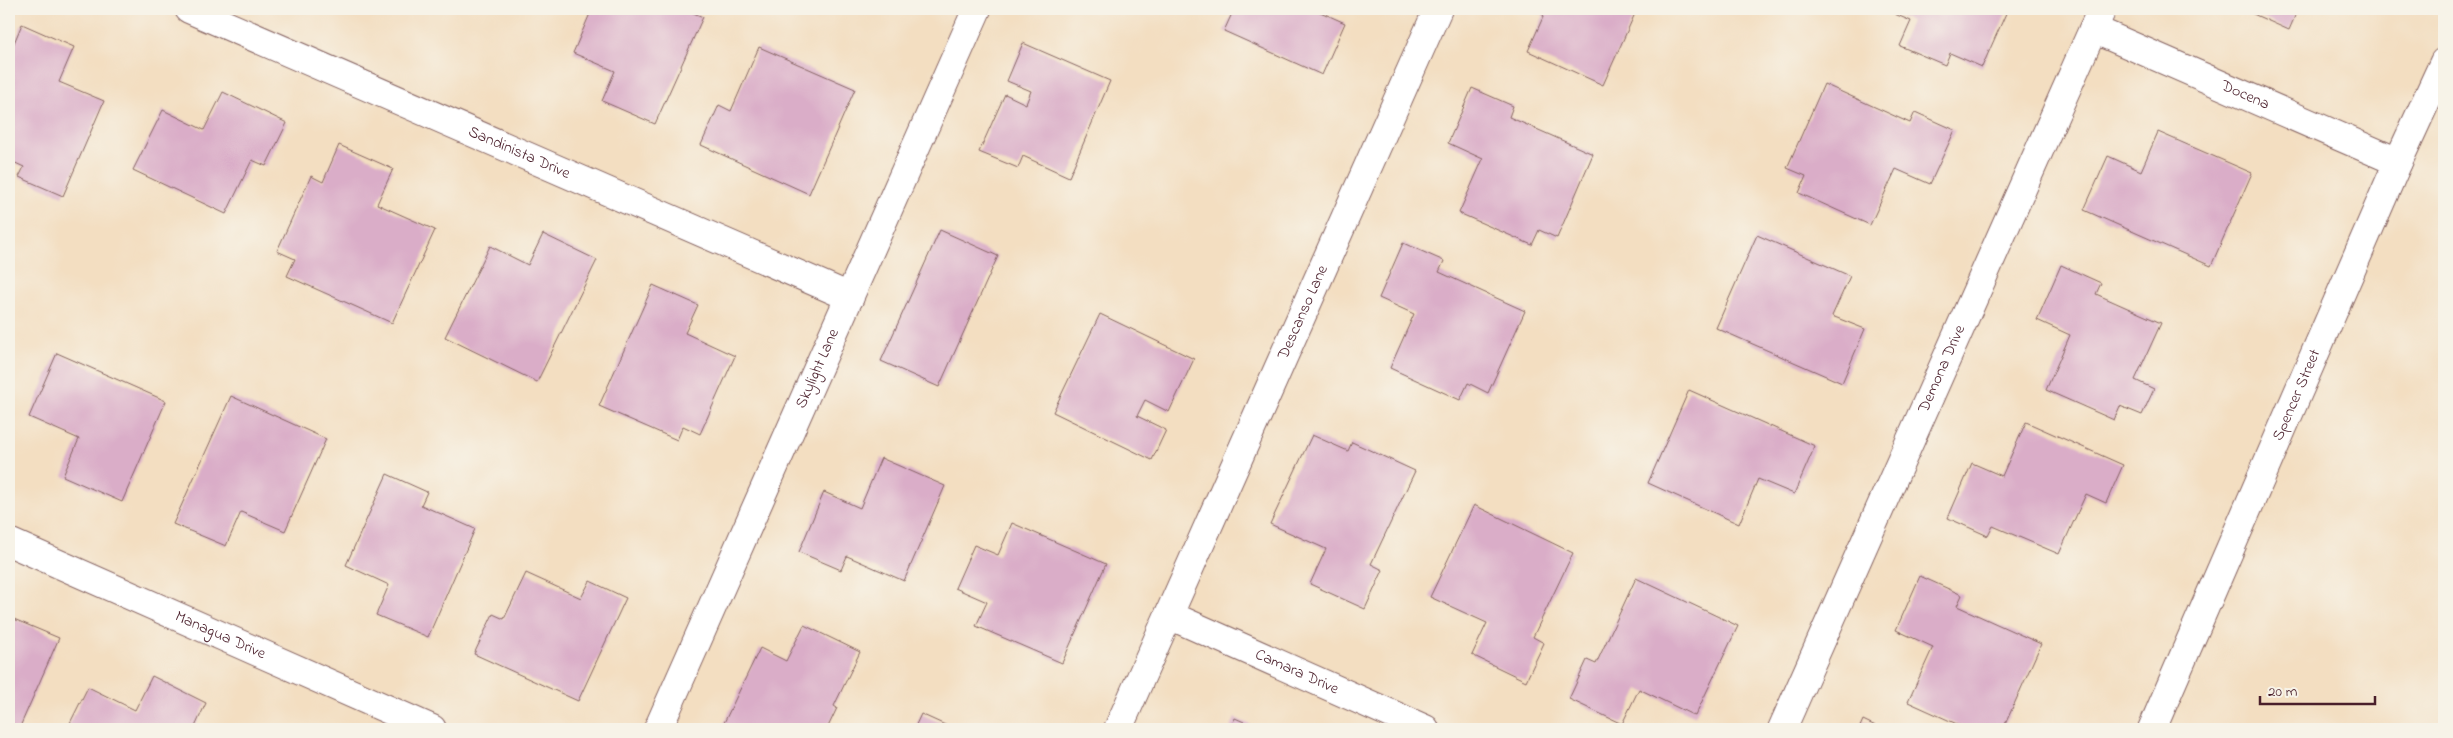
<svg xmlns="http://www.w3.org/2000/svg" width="2453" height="738" viewBox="0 0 2453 738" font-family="'Indie Flower',sans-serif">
  <rect width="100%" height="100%" fill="#f7f3e8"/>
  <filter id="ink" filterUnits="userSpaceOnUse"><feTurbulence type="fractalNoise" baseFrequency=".02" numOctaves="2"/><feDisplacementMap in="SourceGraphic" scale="10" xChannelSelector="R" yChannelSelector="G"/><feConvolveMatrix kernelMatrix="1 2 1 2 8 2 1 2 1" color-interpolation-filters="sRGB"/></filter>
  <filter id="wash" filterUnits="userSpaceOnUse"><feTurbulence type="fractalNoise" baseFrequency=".0096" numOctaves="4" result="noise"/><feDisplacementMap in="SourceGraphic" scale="20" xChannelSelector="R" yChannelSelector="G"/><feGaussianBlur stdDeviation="1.12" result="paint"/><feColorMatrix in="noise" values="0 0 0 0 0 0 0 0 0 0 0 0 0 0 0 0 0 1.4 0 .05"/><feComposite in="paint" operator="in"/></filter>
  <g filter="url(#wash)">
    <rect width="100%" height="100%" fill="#f3dec1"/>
    <g id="blocks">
      <!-- building -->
      <path fill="#daadc8" d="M 592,9 L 684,9 L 703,17 L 655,124 L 602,101 L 615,71 L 573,53 Z
        M 1234,9 L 1319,9 L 1318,11 L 1345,23 L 1322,75 L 1224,31 Z
        M 1531,9 L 1637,9 L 1603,85 L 1528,51 L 1544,15 Z
        M 1883,9 L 2002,9 L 2007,11 L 1982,67 L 1950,53 L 1945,65 L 1900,46 L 1911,21 Z
        M 2242,9 L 2298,9 L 2289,30 Z
        M 22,24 L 74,47 L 59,82 L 104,101 L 63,196 L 19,177 L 24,167 L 9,160 L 9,55 Z
        M 1023,43 L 1110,81 L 1069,177 L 1023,156 L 1018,168 L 979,152 L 1005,94 L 1026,104 L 1031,91 L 1007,81 Z
        M 759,47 L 855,89 L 809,194 L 701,145 L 719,105 L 731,111 Z
        M 1824,84 L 1910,123 L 1915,112 L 1955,130 L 1930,184 L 1896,169 L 1870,225 L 1799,193 L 1806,176 L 1787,168 Z
        M 1472,88 L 1513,106 L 1509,117 L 1593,154 L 1557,238 L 1539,230 L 1532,245 L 1459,213 L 1483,159 L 1448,143 Z
        M 223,92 L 287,123 L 266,166 L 252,160 L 226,214 L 133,170 L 163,110 L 204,130 Z
        M 2158,132 L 2252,173 L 2211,266 L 2084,210 L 2108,156 L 2141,171 Z
        M 339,145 L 393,169 L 377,204 L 435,230 L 392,323 L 287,276 L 295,259 L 277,251 L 311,176 L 323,182 Z
        M 940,230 L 998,256 L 939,387 L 881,361 Z
        M 543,234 L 597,260 L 537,382 L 445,337 L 490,246 L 528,265 Z
        M 1757,235 L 1850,276 L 1832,316 L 1865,329 L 1842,383 L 1716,328 Z
        M 1403,243 L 1444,261 L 1439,272 L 1525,311 L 1488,393 L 1468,383 L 1460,400 L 1390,368 L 1414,314 L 1379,298 Z
        M 2061,265 L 2101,283 L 2096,294 L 2161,323 L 2135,380 L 2154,389 L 2142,415 L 2120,406 L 2114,420 L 2046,390 L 2070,335 L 2037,320 Z
        M 653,285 L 698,305 L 685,333 L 735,356 L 700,434 L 683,426 L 677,440 L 599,406 Z
        M 1100,314 L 1194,359 L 1169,412 L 1145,400 L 1137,416 L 1166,430 L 1152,460 L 1053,412 Z
        M 57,353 L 166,401 L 122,502 L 63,476 L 79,439 L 29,417 Z
        M 1689,390 L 1815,446 L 1794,494 L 1758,479 L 1739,524 L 1648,483 Z
        M 231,396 L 326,439 L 285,531 L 241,512 L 226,546 L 173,524 Z
        M 2026,422 L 2123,465 L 2106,503 L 2086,494 L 2059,554 L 1993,526 L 1988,536 L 1948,518 L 1972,463 L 2002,476 Z
        M 1312,435 L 1348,451 L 1352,442 L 1415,471 L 1371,564 L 1383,570 L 1365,609 L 1310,584 L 1326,549 L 1270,524 Z
        M 881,458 L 945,486 L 904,581 L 847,556 L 841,570 L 799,552 L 824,492 L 860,508 Z
        M 387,474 L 427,492 L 421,505 L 475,529 L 428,637 L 376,615 L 389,585 L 346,565 Z
        M 1474,505 L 1573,553 L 1533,637 L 1544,643 L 1526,681 L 1472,655 L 1487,623 L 1430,597 Z
        M 1012,523 L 1106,564 L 1062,663 L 976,626 L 987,602 L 955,588 L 974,545 L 998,555 Z
        M 526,573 L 581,598 L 590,581 L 626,598 L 578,701 L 474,654 L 493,614 L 504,619 Z
        M 1920,576 L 1962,595 L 1957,606 L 2041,644 L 2003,729 L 1968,729 L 1908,702 L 1933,647 L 1896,630 Z
        M 1636,578 L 1738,626 L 1695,716 L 1639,689 L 1622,724 L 1569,699 L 1587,660 L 1596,664 Z
        M 9,617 L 59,638 L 19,729 L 9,729 Z
        M 804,625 L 860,652 L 834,706 L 837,708 L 827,729 L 721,729 L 760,648 L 786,661 Z
        M 152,676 L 206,703 L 194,729 L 67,729 L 88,687 L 135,710 Z
        M 921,714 L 954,729 L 914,729 Z
        M 1235,718 L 1260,729 L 1230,729 Z
        M 1863,720 L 1882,729 L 1859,729 Z"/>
    </g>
  </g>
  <g filter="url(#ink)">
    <use href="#blocks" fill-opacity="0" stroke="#856260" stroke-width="1"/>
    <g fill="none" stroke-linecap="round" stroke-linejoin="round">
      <!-- street casing -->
      <g stroke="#856260" stroke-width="30">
        <g id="street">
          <path id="s1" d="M 189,9 L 850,297"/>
          <path id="s2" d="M 2093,29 L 2398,162"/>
          <path id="s3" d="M 9,542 L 432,729"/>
          <path id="s4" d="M 1169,615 L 1425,729"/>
          <path id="s5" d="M 658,729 L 977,9"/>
          <path id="s6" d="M 1118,729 L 1438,9"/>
          <path id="s7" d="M 1782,729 L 2102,9"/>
        </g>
      </g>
      <!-- secondary casing -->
      <g stroke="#856260" stroke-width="30">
        <g id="secondary">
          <path id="s8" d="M 2152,729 L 2398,162 L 2444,62"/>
        </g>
      </g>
      <!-- street -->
      <use href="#street" stroke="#fff" stroke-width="28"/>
      <!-- secondary -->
      <use href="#secondary" stroke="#fff" stroke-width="28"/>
    </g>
  </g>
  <g text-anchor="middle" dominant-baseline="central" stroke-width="4" stroke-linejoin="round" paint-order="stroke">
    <!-- street labels -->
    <g font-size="16" fill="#4a1f2b" stroke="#f7f3e8">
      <text stroke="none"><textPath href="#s2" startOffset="166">Docena</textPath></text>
      <text stroke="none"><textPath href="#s1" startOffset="360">Sandinista Drive</textPath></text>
      <text stroke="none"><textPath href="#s6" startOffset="456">Descanso Lane</textPath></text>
      <text stroke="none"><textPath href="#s5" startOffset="394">Skylight Lane</textPath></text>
      <text stroke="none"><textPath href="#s7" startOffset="394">Demona Drive</textPath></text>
      <text stroke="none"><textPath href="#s8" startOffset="364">Spencer Street</textPath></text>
      <text stroke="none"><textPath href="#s3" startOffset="231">Managua Drive</textPath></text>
      <text stroke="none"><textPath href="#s4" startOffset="140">Camara Drive</textPath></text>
    </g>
  </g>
  <!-- margin -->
  <rect width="2453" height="738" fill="none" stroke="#f7f3e8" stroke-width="30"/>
  <!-- scale -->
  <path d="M2260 696v8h115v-8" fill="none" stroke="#4a1f2b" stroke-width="2.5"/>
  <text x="2268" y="696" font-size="15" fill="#4a1f2b" stroke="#f7f3e8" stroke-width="4" paint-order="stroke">20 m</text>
</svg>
